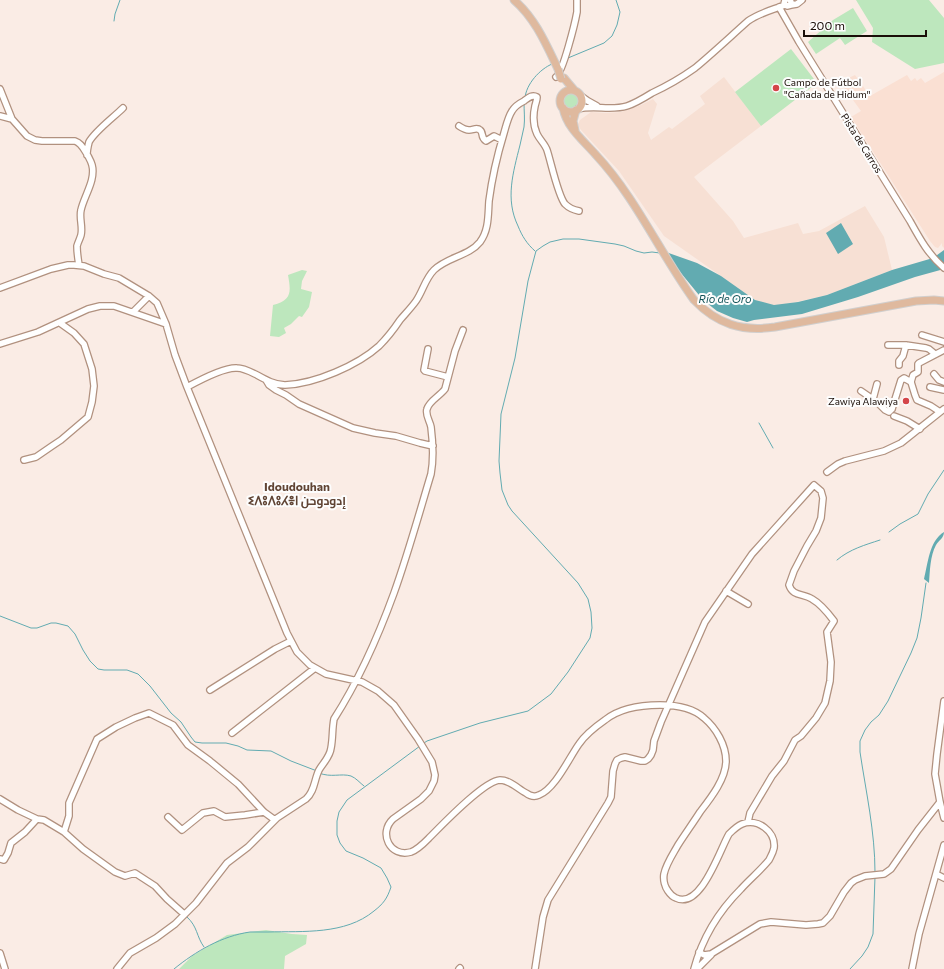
<svg xmlns="http://www.w3.org/2000/svg" width="944" height="969" viewBox="0 0 944 969" font-family="Commissioner,Cairo,'Noto Sans Tifinagh',sans-serif">
  <rect width="100%" height="100%" fill="#faece5"/>
  <!-- commercial -->
  <path fill="#f7e0d4" d="M 724,77 L 761,126 L 694,177 L 733,221 L 744,238 L 798,223 L 803,234 L 819,231 L 865,206 L 884,237 L 892,270 L 827,295 L 801,301 L 781,305 L 772,305 L 755,300 L 664,236 L 619,171 L 581,130 L 579,127 L 578,124 L 580,120 L 591,112 L 606,113 L 621,112 L 641,105 L 653,99 L 657,104 L 648,133 L 651,140 L 669,127 L 672,129 L 705,104 L 700,96 Z"/>
  <!-- built -->
  <path fill="#fae0d3" d="M 944,72 L 944,248 L 942,246 L 942,243 L 938,248 L 935,247 L 930,241 L 851,117 L 861,111 L 840,82 L 855,75 L 870,96 L 907,75 L 911,81 L 915,78 L 917,81 L 921,78 L 925,83 Z"/>
  <!-- green -->
  <path fill="#bde7bd" d="M 856,0 L 929,0 L 944,18 L 944,63 L 915,69 L 872,42 L 873,28 Z
    M 853,8 L 867,31 L 845,45 L 840,38 L 816,54 L 808,42 L 833,20 Z
    M 791,49 L 817,83 L 761,126 L 735,92 Z
    M563 101a8 8 0 1 1 16 0a8 8 0 1 1-16 0Z
    M 302,270 L 307,271 L 302,281 L 301,289 L 312,292 L 309,307 L 302,317 L 299,316 L 291,324 L 284,328 L 286,333 L 279,337 L 270,336 L 273,305 C 292,300 291,292 288,275 Z
    M 266,930 L 292,934 L 307,935 L 306,944 L 285,956 L 284,969 L 179,969 L 192,956 L 227,935 Z"/>
  <!-- water -->
  <path fill="#62abb1" d="M 841,223 L 853,244 L 838,254 L 826,233 Z
    M 944,250 L 944,269 L 915,277 L 858,297 L 802,314 L 754,320 L 747,322 L 733,318 L 717,311 L 703,300 L 663,251 L 697,263 L 721,276 L 755,300 L 774,305 L 798,302 L 827,295 L 892,270 L 933,258 Z
    M 944,532 C 944,538 939,540 936,545 C 930,556 930,571 929,583 L 924,579 C 928,564 929,541 944,532 Z"/>
  <g fill="none" stroke-linecap="round" stroke-linejoin="round">
    <!-- stream -->
    <path stroke="#62abb1" stroke-width="1" d="M 114,21 L 115,14 L 120,0
      M 568,58 L 604,43 L 612,36 L 617,25 L 620,12 L 616,0
      M 525,98 C 526,84 540,69 552,64
      M 524,103 C 524,111 525,119 524,127 C 523,133 521,139 520,145 C 513,173 505,199 518,226 C 522,236 527,244 535,251
      M 759,423 L 773,448
      M 889,532 L 900,524 L 918,514 L 928,494 L 944,470
      M 837,560 C 850,549 865,545 880,540
      M 0,616 L 31,628 L 37,628 L 51,623 L 56,623 L 68,626 L 75,634 L 83,650 L 90,661 L 98,669 L 104,670 L 127,670 L 138,674 L 150,686 L 171,713 L 181,722 L 191,737 L 195,742 L 202,743 L 226,743 L 238,746 L 247,750 L 271,751 L 291,761 L 317,771
      M 424,743 L 427,741 L 480,723 L 528,711 L 551,694 L 561,681 L 568,672 L 590,638 L 592,628 L 591,612 L 588,599 L 578,583 L 512,511 L 508,505 L 502,490 L 500,473 L 499,461 L 501,414 L 515,358 L 528,281 L 536,251 L 543,246 L 550,242 L 563,239 L 579,239 L 615,244 L 624,246 L 636,251 L 644,253 L 652,252 L 660,253
      M 319,773 C 331,778 341,773 351,776 C 356,778 360,783 364,786
      M 875,872 C 875,832 866,792 860,752 L 860,741 L 865,730 L 871,722 L 879,715 L 888,701 L 911,653 L 917,638 L 921,618 L 926,583
      M 187,917 C 198,927 196,936 204,947
      M 174,969 C 196,951 222,936 250,932 C 256,932 262,932 268,932 C 303,931 345,935 374,911 C 383,904 387,899 391,887 L 387,878 L 381,868 L 363,858 L 346,851 L 340,843 L 337,835 L 337,821 L 339,812 L 347,800 L 420,746
      M 850,969 L 862,956 L 868,947 L 873,934 L 875,877"/>
    <!-- minor casing -->
    <g stroke="#b1917f" stroke-width="8">
      <path id="minor" d="M 785,0 L 784,4 L 787,6 L 791,5 L 791,2 L 790,0
        M 791,5 L 797,4 L 802,0
        M 779,7 L 799,42 L 910,221 C 920,239 928,254 944,268
        M 556,77 C 563,72 575,23 577,12 C 577,8 577,4 577,0
        M 0,89 L 12,119
        M 581,96 L 588,101 L 597,106
        M 578,109 C 595,105 611,111 627,106 C 636,103 644,98 652,93 C 667,86 681,78 695,68 C 713,53 730,37 748,21 C 759,13 772,10 785,5
        M 0,116 L 12,119 L 27,136 L 35,140 L 42,141 L 75,141 C 81,143 83,148 87,154 C 89,158 91,161 92,165 C 96,180 84,196 81,210 C 79,218 83,227 81,235 C 80,239 78,242 77,246 C 77,253 78,259 79,265
        M 459,126 C 462,128 466,130 469,130 C 473,130 477,127 480,130 C 484,133 480,137 486,141 L 494,136 L 502,140
        M 87,155 C 87,151 88,146 89,142 C 95,131 114,117 123,108
        M 0,288 L 51,269 L 68,265 L 74,265 L 84,266 L 104,274 L 119,278 L 149,296 L 157,303 L 166,324 L 175,355 L 187,387 L 287,633 L 297,652 L 310,665 L 326,674 L 362,682 L 378,691 L 394,705 L 418,739 L 432,762 L 435,775 L 434,781 L 429,791 L 421,799 L 393,819 C 378,833 390,858 411,852 C 419,849 425,842 431,836 C 444,823 484,781 500,780 C 510,780 518,789 526,793 C 530,796 535,797 539,795 C 555,789 569,758 579,744 C 585,735 595,727 605,720 C 620,708 641,705 660,705 C 675,705 692,707 704,718 C 716,728 726,745 726,761 C 726,779 710,799 700,812 C 693,823 685,834 678,845 C 673,854 666,864 664,874 C 663,880 665,887 668,891 C 670,894 673,897 676,898 C 701,910 720,849 729,834 C 733,830 737,826 742,824 C 757,818 776,831 774,848 C 773,853 771,856 769,860 C 760,871 750,879 741,889 C 719,911 702,939 694,969
        M 133,312 L 149,296
        M 922,335 L 944,342
        M 0,344 L 38,332 L 88,309 L 100,306 L 114,306 L 166,324
        M 888,345 L 906,345 L 926,348 L 929,349 L 935,354
        M 428,349 L 424,370 L 425,371 L 448,377
        M 899,365 L 899,361 L 903,356 L 906,345
        M 934,374 L 939,380 L 944,382
        M 266,380 L 269,385 L 276,390 L 286,395 L 299,404 L 353,428 L 375,433 L 396,436 L 420,443 L 433,446
        M 187,387 C 198,381 225,367 237,368 C 244,368 251,372 257,375 C 266,380 275,385 285,385 C 315,384 358,365 379,346 C 387,338 394,329 400,320 C 405,314 411,308 416,301 C 423,291 425,279 434,270 C 447,257 469,256 480,242 C 489,230 488,215 489,201 C 492,178 497,156 504,133 C 506,126 508,117 512,111 C 515,106 520,103 524,101 C 528,98 532,94 537,97 C 537,100 536,102 535,106 C 533,115 533,125 537,134 C 540,140 545,144 547,150 C 551,162 558,196 565,204 C 569,208 574,210 579,211
        M 930,387 L 944,390
        M 861,391 L 877,402 L 885,410 L 889,412 L 892,409 L 901,380 L 904,378 L 911,382
        M 873,399 L 877,384
        M 877,402 C 883,403 889,403 892,409
        M 940,412 L 931,406 L 917,400 L 915,395 L 911,382 L 913,375 L 918,372 L 918,364 L 919,363 L 944,350
        M 894,416 L 907,421 L 920,429
        M 24,460 L 36,457 L 52,446 L 61,440 L 88,417 L 92,402 L 94,386 L 92,369 L 84,344 L 74,333 L 60,323
        M 827,472 L 838,464 L 845,461 L 884,451 L 901,443 L 944,409
        M 726,591 L 748,604
        M 210,690 L 275,649 L 291,641
        M 944,701 L 937,754 L 935,774 L 940,802 L 944,818
        M 232,733 L 315,668
        M 0,799 L 18,810 L 37,819
        M 168,817 L 182,830 L 203,813 L 214,811 L 225,817 L 245,815 L 264,812
        M 64,832 L 69,816 L 69,803 L 97,739 L 116,727 L 135,718 L 149,713 L 173,725 L 188,745 L 210,761 L 238,784 L 264,812 L 275,820
        M 0,859 L 4,860 L 8,853 L 11,843 L 25,832 L 37,819 L 44,820 L 64,832 L 83,849 L 115,872 L 125,876 L 135,873 L 155,886 L 167,899 L 184,914
        M 936,874 L 944,878
        M 699,952 L 704,955 L 711,954 L 760,924 L 771,922 L 806,925 L 818,924 L 823,923 L 830,916 L 844,892 L 851,883 L 855,880 L 865,876 L 884,874 L 891,869 L 918,830 L 940,802
        M 0,953 L 5,969
        M 117,969 L 130,953 L 156,938 L 175,924 L 196,903 L 227,863 L 248,847 L 277,818 L 306,799 C 315,791 314,780 319,770 C 323,763 330,757 331,748 C 333,738 332,729 334,719 C 359,680 378,637 394,593 C 408,554 419,514 431,474 C 434,458 433,443 431,427 C 430,421 425,415 427,409 C 429,401 440,396 445,389 L 455,351 L 463,330
        M 459,969 L 460,968
        M 535,969 L 543,917 L 548,900 L 608,803 L 611,797 L 613,771 L 615,764 L 617,760 L 621,758 L 625,757 L 641,761 L 645,761 L 648,759 L 651,755 L 653,750 L 654,741 L 661,722 L 705,622 L 752,554 L 814,485 L 821,491 L 823,498 L 821,518 L 816,531 L 807,546 L 794,571 L 789,585 C 793,597 803,593 812,599 C 821,604 828,613 834,621 L 827,632 L 831,662 L 830,681 L 825,703 L 816,718 L 801,736 L 795,740 L 784,761 L 772,776 L 750,813 L 748,822
        M 697,969 L 711,955
        M 912,969 L 919,934 L 944,845"/>
    </g>
    <!-- major casing -->
    <g stroke="#d1cfce" stroke-width="9">
      <path id="major" d="M 514,0 C 535,18 546,44 558,69
        M 564,78 L 569,84 L 575,91
        M560 101a11 11 0 1 1 22 0a11 11 0 1 1-22 0Z
        M 563,108 C 567,128 583,140 596,155 C 636,198 660,253 694,300 C 717,324 742,332 775,327 L 916,301 L 934,300 L 944,301
        M 575,130 L 573,121 L 576,110"/>
    </g>
    <!-- minor -->
    <use href="#minor" stroke="#fff" stroke-width="5.5"/>
    <!-- major -->
    <use href="#major" stroke="#dfb99e" stroke-width="7"/>
    <!-- major-bridge casing -->
    <g stroke="#d1cfce" stroke-width="9" stroke-linecap="butt">
      <path id="major-bridge" d="M 558,69 L 561,79"/>
    </g>
    <!-- major-bridge -->
    <use href="#major-bridge" stroke="#dfb99e" stroke-width="7"/>
  </g>
  <!-- markers -->
  <g fill="#d44549" stroke="#fdfdfd" stroke-width="1.5">
    <circle cx="776" cy="88" r="4"/>
    <circle cx="906" cy="401" r="4"/>
  </g>
  <g text-anchor="middle" dominant-baseline="central" stroke-width="4" stroke-linejoin="round" paint-order="stroke">
    <!-- poi labels -->
    <g font-size="10" fill="#1a0e08" stroke="#fdfdfd" text-anchor="start">
      <text x="784" y="82">Campo de Fútbol<tspan x="784" dy="12">"Cañada de Hidum"</tspan></text>
      <text x="898" y="401" text-anchor="end">Zawiya Alawiya</text>
    </g>
    <!-- street labels -->
    <g font-size="10" fill="#1a0e08" stroke="#fdfdfd">
      <text transform="translate(862 143) rotate(58)">Pista de Carros</text>
    </g>
    <!-- water labels -->
    <g font-size="11" font-style="italic" fill="#125358" stroke="#fdfdfd">
      <text x="725" y="298">Río de Oro</text>
    </g>
    <!-- quarter labels -->
    <g font-size="12" font-weight="bold" fill="#604434" stroke="#fdfdfd">
      <text x="297" y="486">Idoudouhan<tspan x="297" dy="14">ⵉⴷⵓⴷⵓⵃⴻⵏ إدودوحن</tspan></text>
    </g>
  </g>
  <!-- scale -->
  <path d="M804 30v6h122v-6" fill="none" stroke="#1a0e08" stroke-width="2"/>
  <text x="810" y="30" font-size="12" fill="#1a0e08" stroke="#fdfdfd" stroke-width="3" paint-order="stroke">200 m</text>
</svg>
